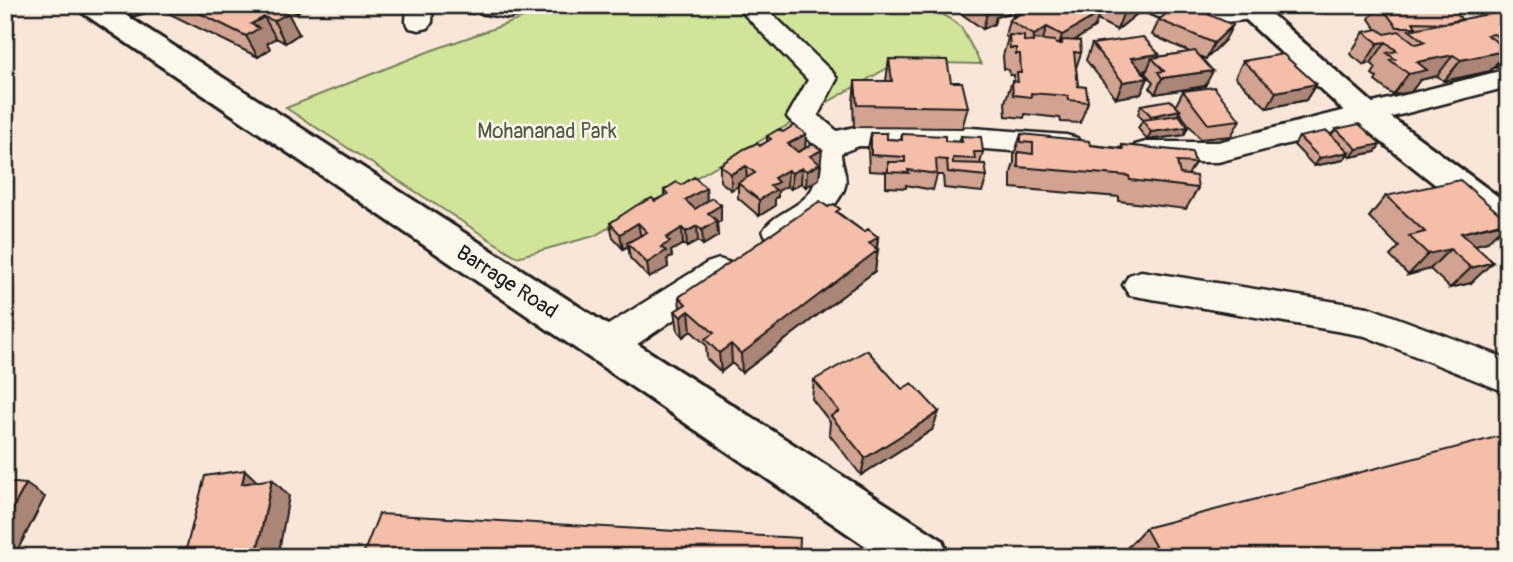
<svg xmlns="http://www.w3.org/2000/svg" width="1513" height="562" viewBox="0 0 1513 562" font-family="Pangolin,sans-serif">
  <rect width="100%" height="100%" fill="#f9e6d8"/>
  <filter id="ink" filterUnits="userSpaceOnUse"><feTurbulence type="fractalNoise" baseFrequency=".0143" numOctaves="2"/><feDisplacementMap in="SourceGraphic" scale="14" xChannelSelector="R" yChannelSelector="G"/><feConvolveMatrix kernelMatrix="1 2 1 2 8 2 1 2 1" color-interpolation-filters="sRGB"/></filter>
  <g filter="url(#ink)">
    <!-- green -->
    <path fill="#d1e59a" stroke="#76805b" stroke-width="2" d="M 560,5 L 930,5 L 961,27 L 981,64 L 898,62 L 594,236 L 517,257 L 286,108 L 430,51 Z"/>
    <g fill="none" stroke-linecap="round" stroke-linejoin="round">
      <!-- street casing -->
      <g stroke="#1c1c1c" stroke-width="5">
        <path id="street" d="M 122,5 L 155,5 L 151,10 L 134,15 L 125,12 Z
          M 407,5 L 433,5 L 432,22 L 428,28 L 419,30 L 410,28 L 406,22 Z
          M 477,5 L 543,5 L 539,10 L 508,18 L 479,13 L 475,8 Z
          M 735,5 L 763,5 L 833,73 L 837,79 L 818,115 L 837,131 L 859,126 L 971,128 L 1066,135 L 1077,138 L 1081,145 L 1077,152 L 1066,155 L 971,148 L 859,146 L 841,153 C 841,165 848,175 845,186 C 840,206 800,244 779,243 C 775,243 772,241 768,240 L 763,231 C 774,212 803,208 813,187 C 820,173 805,160 814,145 L 787,117 L 808,80 Z
          M 1139,5 L 1213,8 L 1254,5 L 1263,12 L 1259,17 C 1234,24 1155,28 1139,5 Z
          M 1508,69 L 1508,87 L 1218,162 L 1146,162 L 1135,159 L 1131,152 L 1135,145 L 1146,142 L 1218,142 Z
          M 719,259 L 731,263 L 736,272 L 731,281 L 618,357 L 605,361 L 592,357 L 586,346 L 592,335 L 707,263 Z
          M 1141,271 L 1368,307 L 1508,359 L 1508,393 L 1365,336 L 1129,295 L 1123,285 L 1129,275 Z"/>
      </g>
      <!-- secondary casing -->
      <g stroke="#1c1c1c" stroke-width="6">
        <path id="secondary" d="M 76,5 L 110,5 L 942,540 L 949,557 L 882,557 L 80,11 Z
          M 1230,5 L 1261,5 L 1376,106 L 1508,204 L 1508,236 L 1495,232 L 1354,120 Z"/>
      </g>
      <!-- street -->
      <use href="#street" fill="#fbf7ec" fill-rule="evenodd"/>
      <!-- secondary -->
      <use href="#secondary" fill="#fbf7ec" fill-rule="evenodd"/>
    </g>
    <!-- wall -->
    <path fill="#d2a390" stroke="#1c1c1c" stroke-width="2" d="M 164,5 L 306,5 L 297,13 L 274,7 L 299,34 L 285,43 L 276,38 L 267,43 L 270,49 L 258,57 L 170,14 Z
      M 450,5 L 480,5 L 473,14 L 452,12 Z
      M 949,5 L 1024,5 L 1022,12 L 1013,16 L 1009,13 L 996,17 L 994,24 L 983,29 Z
      M 1036,5 L 1142,5 L 1138,13 L 1117,30 L 1097,20 L 1094,28 L 1074,41 L 1081,53 L 1076,68 L 1078,86 L 1088,102 L 1080,123 L 1061,122 L 1060,118 L 1025,114 L 1024,118 L 1006,116 L 1005,102 L 1012,81 L 1014,81 L 1014,75 L 1010,75 L 1009,70 L 1004,69 L 1003,56 L 1008,38 L 1005,36 L 1009,20 Z
      M 1176,5 L 1225,5 L 1194,8 L 1225,40 L 1206,59 L 1199,56 L 1205,86 L 1155,94 L 1150,88 L 1153,82 L 1145,73 L 1147,70 L 1142,71 L 1148,78 L 1141,94 L 1116,98 L 1086,60 L 1092,44 L 1158,57 L 1190,52 L 1152,35 L 1159,20 Z
      M 1377,5 L 1449,5 L 1462,20 L 1508,18 L 1508,65 L 1493,67 L 1490,71 L 1444,81 L 1437,76 L 1420,80 L 1411,92 L 1393,95 L 1375,81 L 1377,78 L 1372,74 L 1376,68 L 1371,63 L 1364,65 L 1350,54 L 1364,32 L 1377,30 L 1369,19 Z
      M 889,59 L 951,82 L 968,107 L 962,128 L 854,127 L 853,102 L 855,81 L 886,81 Z
      M 1243,61 L 1316,84 L 1306,100 L 1267,108 L 1235,77 Z
      M 1183,91 L 1240,120 L 1231,136 L 1200,139 L 1179,112 L 1178,115 L 1188,127 L 1184,135 L 1147,140 L 1138,128 L 1143,120 L 1138,114 L 1141,105 L 1176,105 Z
      M 1336,129 L 1375,152 L 1351,157 L 1348,154 L 1343,160 L 1314,166 L 1294,145 L 1299,137 L 1331,135 Z
      M 783,132 L 806,134 L 805,148 L 821,165 L 819,179 L 806,187 L 801,183 L 791,189 L 787,186 L 778,191 L 778,197 L 775,198 L 775,206 L 759,216 L 738,198 L 738,186 L 731,190 L 720,181 L 720,165 L 767,142 L 767,136 Z
      M 871,133 L 887,139 L 901,140 L 902,134 L 945,141 L 959,142 L 961,136 L 983,152 L 980,164 L 987,176 L 982,192 L 944,188 L 943,175 L 937,175 L 933,190 L 906,185 L 906,188 L 886,187 L 886,172 L 869,171 L 868,148 Z
      M 1021,134 L 1090,145 L 1121,148 L 1122,145 L 1195,163 L 1188,175 L 1198,188 L 1186,209 L 1119,201 L 1119,197 L 1011,188 L 1011,173 L 1014,163 L 1014,155 Z
      M 681,185 L 706,188 L 707,202 L 721,221 L 717,223 L 718,236 L 703,245 L 698,241 L 687,247 L 683,244 L 671,251 L 672,257 L 667,259 L 668,267 L 649,278 L 630,258 L 628,246 L 623,249 L 613,238 L 610,223 L 664,196 L 664,190 Z
      M 1386,196 L 1487,242 L 1475,245 L 1471,283 L 1450,288 L 1430,269 L 1408,275 L 1390,256 L 1399,247 L 1369,217 Z
      M 828,207 L 840,214 L 864,232 L 878,237 L 875,271 L 742,373 L 732,363 L 721,372 L 707,359 L 706,345 L 691,331 L 683,337 L 678,331 L 675,311 L 680,308 L 679,297 Z
      M 814,380 L 932,430 L 861,475 L 829,434 L 830,422 L 812,399 Z
      M 1145,528 L 1508,557 L 1128,557 L 1125,550 Z"/>
    <!-- shaded-wall -->
    <path fill="#ab8576" stroke="#1c1c1c" stroke-width="2" d="M 293,5 L 306,5 L 297,13 Z
      M 470,5 L 480,5 L 473,14 Z
      M 991,5 L 1011,5 L 1009,13 L 996,17 L 994,24 L 983,29 L 987,13 Z
      M 1016,5 L 1024,5 L 1022,12 L 1013,16 Z
      M 1135,5 L 1142,5 L 1138,13 L 1117,30 L 1123,14 Z
      M 288,13 L 299,34 L 285,43 L 274,21 Z
      M 1100,13 L 1094,28 L 1061,49 L 1062,44 L 1062,40 L 1057,51 L 1062,35 Z
      M 264,17 L 276,38 L 267,43 L 270,49 L 258,57 L 246,36 L 251,24 Z
      M 1233,25 L 1225,40 L 1206,59 L 1214,43 Z
      M 1047,27 L 1042,43 L 1033,42 L 1034,35 Z
      M 1386,42 L 1371,63 L 1364,65 L 1378,43 Z
      M 1508,50 L 1490,71 L 1444,81 L 1461,60 Z
      M 1508,52 L 1508,65 L 1494,68 Z
      M 1159,54 L 1156,61 L 1152,58 L 1147,70 L 1124,74 L 1131,58 Z
      M 1453,55 L 1437,76 L 1420,80 L 1411,92 L 1393,95 L 1417,62 Z
      M 1213,71 L 1205,86 L 1155,94 L 1162,78 Z
      M 1148,78 L 1141,94 L 1116,98 L 1123,82 Z
      M 1316,84 L 1306,100 L 1267,108 L 1276,92 Z
      M 1180,110 L 1176,119 L 1147,124 L 1151,116 Z
      M 1188,127 L 1184,135 L 1147,140 L 1151,132 Z
      M 806,134 L 805,150 L 788,160 L 788,144 Z
      M 1381,144 L 1375,152 L 1351,157 L 1357,149 Z
      M 822,150 L 819,179 L 806,187 L 807,171 L 810,156 Z
      M 1349,152 L 1343,160 L 1314,166 L 1320,158 Z
      M 746,166 L 747,181 L 738,183 L 738,186 L 731,190 L 731,174 Z
      M 802,168 L 801,183 L 791,189 L 792,173 Z
      M 788,170 L 787,186 L 778,191 L 778,197 L 775,198 L 775,206 L 759,216 L 759,200 L 770,186 L 774,178 Z
      M 706,188 L 707,203 L 687,215 L 685,200 Z
      M 721,205 L 721,221 L 717,223 L 718,236 L 703,245 L 702,230 L 708,213 Z
      M 1508,222 L 1487,242 L 1452,251 L 1450,249 L 1430,269 L 1408,275 L 1428,254 L 1461,233 Z
      M 638,223 L 641,239 L 627,243 L 628,246 L 623,249 L 620,234 Z
      M 697,226 L 698,241 L 687,247 L 686,232 Z
      M 682,228 L 683,244 L 671,251 L 672,257 L 667,259 L 668,267 L 649,278 L 647,263 L 661,247 L 666,238 Z
      M 878,237 L 876,252 L 878,250 L 875,271 L 742,373 L 741,354 L 869,243 Z
      M 1493,262 L 1471,283 L 1450,288 L 1471,268 Z
      M 689,311 L 691,331 L 683,337 L 681,317 Z
      M 731,344 L 732,363 L 721,372 L 719,353 Z
      M 939,412 L 932,430 L 861,475 L 865,458 Z
      M 245,470 L 263,487 L 242,484 Z
      M 272,479 L 289,496 L 278,557 L 256,557 Z
      M 26,484 L 45,497 L 14,557 L 5,557 L 5,522 Z"/>
    <!-- building -->
    <path fill="#f4bea8" stroke="#1c1c1c" stroke-width="2" d="M 183,5 L 271,5 L 288,13 L 274,21 L 264,17 L 251,24 L 259,28 L 246,36 Z
      M 975,5 L 993,5 L 998,9 L 987,13 Z
      M 1036,5 L 1069,5 L 1080,11 L 1088,6 L 1100,13 L 1062,35 L 1047,27 L 1034,35 L 1009,20 Z
      M 1104,5 L 1135,5 L 1123,14 Z
      M 1176,5 L 1187,5 L 1233,25 L 1214,43 L 1159,20 Z
      M 1380,5 L 1449,5 L 1462,20 L 1447,23 L 1413,22 L 1416,27 L 1397,27 Z
      M 1498,12 L 1508,18 L 1508,44 L 1494,34 L 1487,35 L 1508,50 L 1461,60 L 1453,55 L 1417,62 L 1427,70 L 1409,74 L 1390,60 L 1395,59 L 1387,53 L 1397,51 L 1386,42 L 1378,43 L 1364,32 L 1378,29 L 1385,34 L 1399,31 L 1416,44 L 1425,42 L 1409,30 Z
      M 1009,35 L 1024,36 L 1024,41 L 1033,42 L 1033,39 L 1055,41 L 1056,44 L 1062,44 L 1062,40 L 1080,41 L 1081,53 L 1074,52 L 1078,86 L 1086,87 L 1088,102 L 1068,100 L 1068,96 L 1031,93 L 1031,97 L 1013,95 L 1012,81 L 1018,82 L 1017,73 L 1021,73 L 1020,54 L 1016,54 L 1016,48 L 1010,48 Z
      M 1143,37 L 1159,54 L 1131,58 L 1148,78 L 1123,82 L 1092,44 Z
      M 1195,51 L 1213,71 L 1162,78 L 1158,72 L 1164,71 L 1152,58 Z
      M 1283,54 L 1316,84 L 1276,92 L 1243,61 Z
      M 889,59 L 947,60 L 951,82 L 962,82 L 968,107 L 857,105 L 855,81 L 892,81 Z
      M 1214,87 L 1240,120 L 1208,124 L 1183,91 Z
      M 1170,100 L 1180,110 L 1151,116 L 1141,105 Z
      M 1179,115 L 1188,127 L 1151,132 L 1142,120 Z
      M 1359,124 L 1381,144 L 1357,149 L 1336,129 Z
      M 794,125 L 806,134 L 788,144 L 798,152 L 813,144 L 822,150 L 810,156 L 820,164 L 807,171 L 802,168 L 792,173 L 788,170 L 774,178 L 778,182 L 770,186 L 776,190 L 759,200 L 738,183 L 755,173 L 746,166 L 731,174 L 720,165 L 744,149 L 757,143 L 760,146 L 771,139 L 767,136 L 779,129 L 783,132 Z
      M 1327,131 L 1349,152 L 1320,158 L 1299,137 Z
      M 871,133 L 887,133 L 887,139 L 902,140 L 902,134 L 945,136 L 945,141 L 962,142 L 961,136 L 981,137 L 983,152 L 974,152 L 975,159 L 953,158 L 953,163 L 985,164 L 987,176 L 948,172 L 947,160 L 936,159 L 937,174 L 908,170 L 909,173 L 888,172 L 888,162 L 905,162 L 905,157 L 871,155 Z
      M 1021,134 L 1089,141 L 1090,145 L 1123,149 L 1122,145 L 1192,152 L 1195,163 L 1177,162 L 1180,174 L 1196,176 L 1198,188 L 1130,180 L 1129,176 L 1018,167 L 1018,152 L 1033,154 L 1033,143 L 1021,142 Z
      M 694,177 L 706,188 L 685,200 L 695,209 L 712,198 L 721,205 L 708,213 L 717,221 L 702,230 L 697,226 L 686,232 L 682,228 L 666,238 L 670,242 L 661,247 L 666,251 L 647,263 L 627,243 L 647,232 L 638,223 L 620,234 L 610,223 L 637,205 L 652,198 L 655,201 L 668,194 L 664,190 L 677,182 L 681,185 Z
      M 1460,180 L 1508,221 L 1461,233 L 1493,262 L 1471,268 L 1450,249 L 1428,254 L 1409,236 L 1425,232 L 1386,196 Z
      M 820,201 L 828,207 L 834,204 L 840,209 L 836,212 L 864,232 L 868,229 L 878,237 L 869,243 L 878,250 L 741,354 L 731,344 L 719,353 L 705,339 L 714,333 L 689,311 L 681,317 L 675,311 L 686,304 L 679,297 Z
      M 867,350 L 902,389 L 912,383 L 939,412 L 865,458 L 831,416 L 839,411 L 814,380 Z
      M 1508,434 L 1508,554 L 1497,557 L 1161,557 L 1145,528 Z
      M 245,470 L 242,484 L 272,479 L 256,557 L 184,557 L 205,476 Z
      M 5,482 L 26,484 L 5,522 Z
      M 379,514 L 800,538 L 799,557 L 362,557 Z"/>
  </g>
  <g text-anchor="middle" dominant-baseline="central" stroke-width="5" stroke-linejoin="round" paint-order="stroke">
    <!-- park labels -->
    <g font-size="21" fill="#525842" stroke="#fbf7ec">
      <text x="547" y="131">Mohananad Park</text>
    </g>
    <!-- street labels -->
    <g font-size="21" fill="#1c1c1c" stroke="#fbf7ec">
      <text transform="translate(507 282) rotate(33)">Barrage Road</text>
    </g>
  </g>
  <!-- margin -->
  <rect width="1513" height="562" fill="none" stroke="#fbf7ec" stroke-width="28"/>
  <rect x="14" y="14" width="1485" height="534" fill="none" stroke="#1c1c1c" stroke-width="2.5" filter="url(#ink)"/>
</svg>
